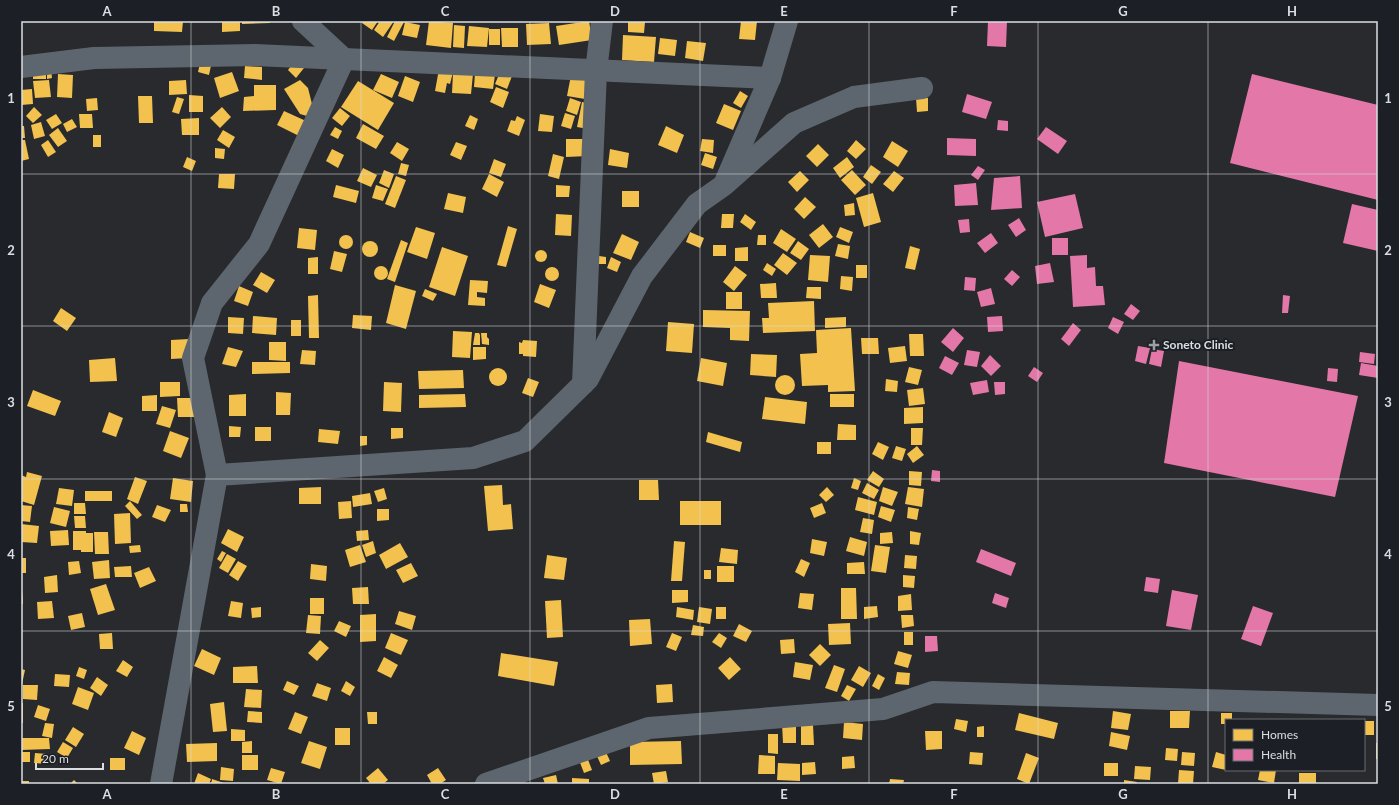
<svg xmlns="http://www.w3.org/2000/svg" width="1399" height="805" viewBox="0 0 1399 805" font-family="Lato,sans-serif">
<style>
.homes{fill:#f2c14e}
.health{fill:#e377a8}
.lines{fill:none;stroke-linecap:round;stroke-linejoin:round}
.minor{stroke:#5d666e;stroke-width:22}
.grid{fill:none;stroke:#dbdee1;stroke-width:1;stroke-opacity:0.55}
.poi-dot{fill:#9c9fa2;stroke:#1c2026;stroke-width:1.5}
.labels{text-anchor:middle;stroke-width:4;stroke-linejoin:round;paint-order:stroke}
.poi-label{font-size:12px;font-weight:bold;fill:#dbdee1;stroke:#1c2026;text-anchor:start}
.neatline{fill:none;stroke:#dbdee1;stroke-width:1.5}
.grid-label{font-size:13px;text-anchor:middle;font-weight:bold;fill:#dbdee1}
</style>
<rect width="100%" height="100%" fill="#282a2d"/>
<g class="homes">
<path d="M154,21H183L182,32L154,31Z"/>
<path d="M222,21H240V31L222,32Z"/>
<path d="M242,21H270V23L242,24Z"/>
<path d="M363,21H378L372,30L362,23Z"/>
<path d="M380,21H394L383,37L374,30Z"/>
<path d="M395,21L404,22L394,41L387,37Z"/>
<path d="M429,21L453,23L451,48L426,45Z"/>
<path d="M589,21L592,40L559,45L556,26Z"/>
<path d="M628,21L645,22L644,33L628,32Z"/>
<path d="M741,21H757L755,40L739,39Z"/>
<path d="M405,22L420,25L417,38L402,35Z"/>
<path d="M549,23L551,44L527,45L526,24Z"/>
<path d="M454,25L465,26L464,48L453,47Z"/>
<path d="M469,26L489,28L487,47L467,46Z"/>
<path d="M501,28H518V47H502Z"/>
<rect x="489" y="29" width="11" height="16"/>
<path d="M623,35L656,37L654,62L622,60Z"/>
<path d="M660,38L677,40L675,56L658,54Z"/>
<path d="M687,41L706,43L703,61L685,58Z"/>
<path d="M201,59L212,61L209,75L198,72Z"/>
<path d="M295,61L304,68L296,78L288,70Z"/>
<path d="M245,66L262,67V80L244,78Z"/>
<rect x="33" y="68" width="13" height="11"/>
<path d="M47,69H51L52,78L47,79Z"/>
<path d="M439,69L453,72L450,84L447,83L445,93L435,91Z"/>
<path d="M232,72L239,91L220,98L214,78Z"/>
<path d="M500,72L512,76L507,89L495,84Z"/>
<path d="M453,73L473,74L471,94L452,93Z"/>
<path d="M475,73L495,75L493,89L474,87Z"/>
<path d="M58,74L73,75L72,98L57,97Z"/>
<path d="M381,74L399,82L392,98L373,90Z"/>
<path d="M571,75L590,78L585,99L567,96Z"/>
<path d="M405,76L420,82L413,102L398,96Z"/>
<path d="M49,80L51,97L35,98L33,81Z"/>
<path d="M186,80L187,94L169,95V81Z"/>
<path d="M300,80L308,88L312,104L307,116L300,114L284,89Z"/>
<path d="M358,81L394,103L378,130L341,107Z"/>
<path d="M254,85H276V110L243,111L244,97L254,96Z"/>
<path d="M496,87L509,92L503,108L490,102Z"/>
<path d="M32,89L33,104L21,105V90Z"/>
<path d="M740,91L748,96L741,108L733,103Z"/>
<path d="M189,95L203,96V112H189Z"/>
<path d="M138,96H152L153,123H139Z"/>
<path d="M177,97L184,99L179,114L172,112Z"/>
<path d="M97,98L98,110L87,111L86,99Z"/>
<path d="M570,98L581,102L577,115L566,111Z"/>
<path d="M916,98H928V111L917,112Z"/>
<path d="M582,102L593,104L588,129L577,127Z"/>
<path d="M724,104L741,111L733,130L716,123Z"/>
<path d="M34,107L42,115L33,123L26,116Z"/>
<path d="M222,107L231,117L220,128L210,118Z"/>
<path d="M340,108L350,116L342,126L332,118Z"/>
<path d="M284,111L306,121L299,136L277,125Z"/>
<path d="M565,113L575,116L571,129L561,126Z"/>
<path d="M56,114L62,123L52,129L46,120Z"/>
<path d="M79,114H92L93,128H80Z"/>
<path d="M540,114L554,116L552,132L538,131Z"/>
<path d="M470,115L478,119L474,130L465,126Z"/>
<path d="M517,116L525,120L519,136L507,131L511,120L515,121Z"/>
<path d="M199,118V135H182L181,119Z"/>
<path d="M72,119L77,127L67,132L63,124Z"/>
<path d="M41,122L45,136L34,139L31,125Z"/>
<path d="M363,124L384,136L376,149L356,138Z"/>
<path d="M21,126H24L25,138H21Z"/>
<path d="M666,126L684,135L677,153L658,145Z"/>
<path d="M335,127L342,131L338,139L330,135Z"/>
<path d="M58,128L67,141L58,147L49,135Z"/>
<path d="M223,130L235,137L229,148L217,140Z"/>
<rect x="93" y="135" width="8" height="12"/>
<path d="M566,139H588V156L566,157Z"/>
<path d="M702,139L714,140L713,153L700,151Z"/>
<path d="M21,140H25L29,159L21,161Z"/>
<path d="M48,140L56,152L48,157L41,145Z"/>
<path d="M856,140L866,149L856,159L847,151Z"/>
<path d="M892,141L908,151L898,167L883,157Z"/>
<path d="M397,142L409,149L402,161L390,153Z"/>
<path d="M456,142L467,146L461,160L450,155Z"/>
<path d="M818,144L829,155L817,167L806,156Z"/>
<path d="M215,148L225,149L224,159L215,158Z"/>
<path d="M332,149L344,155L338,168L326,161Z"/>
<path d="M610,149L629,153L627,168L608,165Z"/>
<path d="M705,153L717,157L713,169L701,165Z"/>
<path d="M553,154L564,157L559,179L548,176Z"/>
<path d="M187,157L196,161L192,171L183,167Z"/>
<path d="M847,157L854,167L840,178L833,168Z"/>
<path d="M494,159L506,164L501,177L489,173Z"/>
<path d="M401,163L409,165L406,176L398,174Z"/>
<path d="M871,165L881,172L872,184L863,177Z"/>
<path d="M363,168L377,175L371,187L357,181Z"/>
<path d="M384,170L394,174L389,188L379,183Z"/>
<path d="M852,170L866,185L855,195L841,180Z"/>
<path d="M800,171L809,180L797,192L788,182Z"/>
<path d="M894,171L904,178L893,192L883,184Z"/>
<path d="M219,174H235L234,189L218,188Z"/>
<path d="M489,174L504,182L497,197L482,189Z"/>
<path d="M396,176L406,180L395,208L385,204Z"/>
<path d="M336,185L359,191L356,203L333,197Z"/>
<path d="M376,185L388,189L383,201L372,198Z"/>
<path d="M556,185L570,186L569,197H556Z"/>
<rect x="622" y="191" width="17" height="16"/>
<path d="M448,193L466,197L463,213L444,209Z"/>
<path d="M873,193L881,222L864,227L856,198Z"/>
<path d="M805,197L816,207L804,219L794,209Z"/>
<path d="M854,203L855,215L845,216L844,205Z"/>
<path d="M556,214L572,215L571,236L555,235Z"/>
<path d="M722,214H734L733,228H721Z"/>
<path d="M745,214L756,222L751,230L740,222Z"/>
<path d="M823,224L833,237L819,248L809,235Z"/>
<path d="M508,226L517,229L506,267L497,265Z"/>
<path d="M416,227L435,233L427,259L407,252Z"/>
<path d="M840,227L853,232L849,243L836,237Z"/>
<path d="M299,228L317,230L315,250L297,248Z"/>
<path d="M781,229L796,239L787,252L773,243Z"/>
<path d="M690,232L704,238L700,248L686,242Z"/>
<path d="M622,234L639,242L631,260L613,253Z"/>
<circle cx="346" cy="242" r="7"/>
<path d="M758,235H766V245H757Z"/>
<path d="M401,240L408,243L395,282L387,279Z"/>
<circle cx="370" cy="249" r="8"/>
<path d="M798,241L809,249L801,260L790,253Z"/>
<path d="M838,244L850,246L848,259L835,256Z"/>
<rect x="713" y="245" width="13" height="11"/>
<path d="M910,246L920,249L915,270L905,268Z"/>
<path d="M442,247L468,256L455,296L429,287Z"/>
<path d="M748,247V261H735V248Z"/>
<circle cx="541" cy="256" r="6"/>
<path d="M334,251L347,254L342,272L330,269Z"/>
<path d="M783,253L797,263L787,275L774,265Z"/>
<path d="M810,255L830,256L828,282L808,280Z"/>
<path d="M599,256L606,257V264H599Z"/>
<path d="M318,257V274H308V258Z"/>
<path d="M611,257L621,262L617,272L607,268Z"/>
<path d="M767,263L776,269L772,276L763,270Z"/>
<rect x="856" y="265" width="11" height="13"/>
<path d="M735,266L747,275L734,291L723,282Z"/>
<circle cx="381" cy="273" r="7"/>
<circle cx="552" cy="274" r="7"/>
<path d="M261,272L275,280L267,293L253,285Z"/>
<path d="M841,276L853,277L852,291L840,289Z"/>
<path d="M470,280L488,281L487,293L477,292V297L485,298V306L468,305Z"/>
<path d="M776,283L777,298H761L760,284Z"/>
<path d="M540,284L556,290L549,308L534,302Z"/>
<path d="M395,285L416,291L406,329L386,323Z"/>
<path d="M239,286L253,292L248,306L234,301Z"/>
<path d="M807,287H821V299L806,298Z"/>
<path d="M425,289L437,294L433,301L422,296Z"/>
<rect x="726" y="292" width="16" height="17"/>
<path d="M318,295L319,338H309L308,296Z"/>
<path d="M814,301L815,331L763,333L762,318H769L768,303Z"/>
<path d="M61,308L76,318L67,331L53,321Z"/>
<path d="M703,310L750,311L749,341L730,340V328L703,327Z"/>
<path d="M353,315L372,316L371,330L352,328Z"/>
<path d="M253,316L277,318L276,335L252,333Z"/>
<path d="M228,317L244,318L243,334L228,333Z"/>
<path d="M846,317V327L825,328V318Z"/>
<rect x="291" y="320" width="10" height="16"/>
<path d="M668,322L694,324L692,353L666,351Z"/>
<path d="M851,328L855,391L828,392V385L802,386L800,354L817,353L816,330Z"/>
<path d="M453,331L472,332L470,358L452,357Z"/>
<path d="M475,333H479L480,335V345H473Z"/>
<path d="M481,333H487V337L489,339V345L482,344Z"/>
<path d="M909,334H923L924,356H910Z"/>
<path d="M861,338H878L879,354H862Z"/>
<path d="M189,339V358L171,359V340Z"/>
<path d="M523,340L537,341L536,357L523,356V354H519V342L522,343Z"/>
<path d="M269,342H286V361L269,360Z"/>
<path d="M905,346L907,361L890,363L888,348Z"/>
<path d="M228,347L243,351L236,367L222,364Z"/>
<path d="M473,347H486V359L473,360Z"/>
<path d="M302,350L316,351L315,365L300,364Z"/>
<path d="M751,354L777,355L776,377L750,375Z"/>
<path d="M115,358L117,381L90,382L89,360Z"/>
<path d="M701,358L727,363L723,386L697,381Z"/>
<path d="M252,362H290V373L252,374Z"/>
<path d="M909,367L922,370L918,385L905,382Z"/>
<circle cx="498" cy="377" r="9"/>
<path d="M463,370L464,388L419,389L418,371Z"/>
<circle cx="785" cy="385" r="10"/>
<path d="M528,378L539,382L533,397L522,393Z"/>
<path d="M886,379L898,381L897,392L885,391Z"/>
<path d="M160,382H180V396L160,397Z"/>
<path d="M384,382L402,383L401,412L383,411Z"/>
<path d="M923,388L925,404L909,406L907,390Z"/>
<path d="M33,390L61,401L55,416L27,406Z"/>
<path d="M276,392L291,393L290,415H276Z"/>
<path d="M246,394V416H229V395Z"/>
<path d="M465,394L466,407L419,408V395Z"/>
<rect x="830" y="394" width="24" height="13"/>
<path d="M157,395V411H142V396Z"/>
<path d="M765,397L807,402L805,424L762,419Z"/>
<path d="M177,398H195L196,417H178Z"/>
<path d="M162,406L176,410L170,428L156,424Z"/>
<path d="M923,407V423L904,424V408Z"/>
<path d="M109,412L123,418L116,437L102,432Z"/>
<path d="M838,424L856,425V440H837Z"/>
<path d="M229,426L241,427L240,437H229Z"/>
<rect x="255" y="427" width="16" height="14"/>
<path d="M391,428H403V438L391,439Z"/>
<path d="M911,428H923L922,445H911Z"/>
<path d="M319,429L340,431L338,444L318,442Z"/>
<path d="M170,431L189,438L181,458L163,451Z"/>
<path d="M708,432L742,442L740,452L706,442Z"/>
<path d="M360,436H367V445L360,446Z"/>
<rect x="817" y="442" width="14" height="12"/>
<path d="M878,442L889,447L883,460L872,454Z"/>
<path d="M896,446L906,449L902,461L892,458Z"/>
<path d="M917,446L924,455L913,463L907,454Z"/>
<path d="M873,471L884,479L879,487L867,480Z"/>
<path d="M909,471L922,472L921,486L909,485Z"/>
<path d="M27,472L42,476L34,505L21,501V475L26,477Z"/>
<path d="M135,477L147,481L138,504L127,499Z"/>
<path d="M173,478L193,481L191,502L170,499Z"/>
<path d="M854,478L861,481L858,490L851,488Z"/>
<path d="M639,480H658L659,500H639Z"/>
<path d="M867,483L879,490L874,499L862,493Z"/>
<path d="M502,485L503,505L511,504L513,529L488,531L484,486Z"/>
<path d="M321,487V504H299V488Z"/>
<path d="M827,487L834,495L826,502L819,495Z"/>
<path d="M883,487L898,492L892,506L879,501Z"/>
<path d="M908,487L924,489L922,507L905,504Z"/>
<path d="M59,488L74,490L72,506L56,504Z"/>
<path d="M384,488L387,499L378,502L374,491Z"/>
<rect x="85" y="491" width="27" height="10"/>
<path d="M370,493L372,504L353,507L352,496Z"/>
<path d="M858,497L877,502L874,515L855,510Z"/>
<path d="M130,501L142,515L137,519L125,506Z"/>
<path d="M351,501L352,518L339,519L338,502Z"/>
<rect x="680" y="501" width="41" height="24"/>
<path d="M74,503H85L86,514H74Z"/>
<path d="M822,503L826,513L814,518L810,508Z"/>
<path d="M180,504H187L188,512H180Z"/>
<path d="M21,505L32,506L30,522L21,521Z"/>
<path d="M157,505L171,510L165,522L152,517Z"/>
<path d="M881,506L895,510L891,522L878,517Z"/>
<path d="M54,507L70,511L66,527L50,523Z"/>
<path d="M908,507L919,509L917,520L907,518Z"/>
<path d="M377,509H389V520L377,521Z"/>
<path d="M130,513L131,543L115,544L114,514Z"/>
<path d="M74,516H85L86,528H75Z"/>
<path d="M863,518L874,520L872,534L860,532Z"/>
<path d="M21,524L39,526L37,543L21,542Z"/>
<path d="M228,529L244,537L237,552L221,543Z"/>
<path d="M68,530L69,545L51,546L50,531Z"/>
<path d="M368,530L369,540L357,541L356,531Z"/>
<path d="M73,531H86V533H93V552H81V550H73Z"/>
<path d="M910,531L921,533L919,545L910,544Z"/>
<path d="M94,532H108L109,554H95Z"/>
<path d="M892,532L893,543L880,544V533Z"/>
<path d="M850,537L867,542L864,556L846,551Z"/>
<path d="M812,539L827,542L824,556L810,553Z"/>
<path d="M373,541L376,553L366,557L362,545Z"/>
<path d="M674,541L685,542L682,581H671Z"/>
<path d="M400,543L408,557L386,569L379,555Z"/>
<path d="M140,545L141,552L130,553L129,546Z"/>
<path d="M360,545L366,562L350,567L345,550Z"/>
<path d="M875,545L890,547L886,573L871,571Z"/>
<path d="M721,548L738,550L737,564L719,562Z"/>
<path d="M222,551L226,553L221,562L217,559Z"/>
<path d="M227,554L236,559L228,573L219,568Z"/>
<path d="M547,555L567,558L564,580L544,578Z"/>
<path d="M905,555L917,556L916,569L904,568Z"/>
<rect x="21" y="558" width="5" height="15"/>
<path d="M801,559L810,563L804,577L795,572Z"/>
<path d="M109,560L110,578L94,579L92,562Z"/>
<path d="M79,561L81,573L69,575L68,562Z"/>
<path d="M238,561L247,566L238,581L229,575Z"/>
<path d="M864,562L865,574H847V563Z"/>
<path d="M411,563L418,576L403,583L396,570Z"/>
<path d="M311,564L327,566L326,581L310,579Z"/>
<path d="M131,566L132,577H115L114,567Z"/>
<rect x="717" y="566" width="17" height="16"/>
<path d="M149,567L156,581L140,588L134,573Z"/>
<rect x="704" y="570" width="7" height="9"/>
<path d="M57,575L58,592L45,593L44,577Z"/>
<path d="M903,575L915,576L914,588L903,587Z"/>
<path d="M106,584L115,610L98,615L90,589Z"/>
<path d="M368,587L369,604H353L352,588Z"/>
<path d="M841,588H856L857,619H841Z"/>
<path d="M22,589L23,604H21V590Z"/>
<path d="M672,590H688V602L672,603Z"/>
<path d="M800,593L814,594L812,610L798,608Z"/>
<path d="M911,594L912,610L898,611V596Z"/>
<rect x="310" y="598" width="14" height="16"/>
<path d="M561,600L563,637L547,638L545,601Z"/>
<path d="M52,601L54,618L38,619L37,602Z"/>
<path d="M231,601L243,603L241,618L228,616Z"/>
<path d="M877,606L878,617L864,619V607Z"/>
<path d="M261,607V617L252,618L251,608Z"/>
<path d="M677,607L694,610L693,620L676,617Z"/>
<path d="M699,607L712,609L710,624L697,622Z"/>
<rect x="716" y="607" width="10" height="12"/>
<path d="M399,611L416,616L412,630L395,624Z"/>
<path d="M82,613L85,627L71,630L68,616Z"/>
<path d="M376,614V641L360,642V615Z"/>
<path d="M308,615L321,616L320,634L306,633Z"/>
<path d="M901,615H913L914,626L902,628Z"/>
<path d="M650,619L652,644L630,646L629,620Z"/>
<path d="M339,621L351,626L346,637L334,631Z"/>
<path d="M850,623L851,644L829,645L828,624Z"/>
<path d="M739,624L752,631L746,642L733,636Z"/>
<path d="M693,625L704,627L703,636L691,635Z"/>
<rect x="904" y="632" width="9" height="13"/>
<path d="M112,633L113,649H100L99,634Z"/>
<path d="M391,633L408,640L401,655L385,648Z"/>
<path d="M672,633L682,637L676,651L666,647Z"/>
<path d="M719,633L727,638L721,648L712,642Z"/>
<path d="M794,639L795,653L781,654L780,640Z"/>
<path d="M320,640L329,648L317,661L308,653Z"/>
<path d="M820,644L831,655L820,666L809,655Z"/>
<path d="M202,649L221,658L214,675L194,666Z"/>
<path d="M898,651L912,655L908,668L894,664Z"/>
<path d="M501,653L558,662L554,686L498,676Z"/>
<path d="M384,657L398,665L391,678L377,671Z"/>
<path d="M730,657L741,669L729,680L718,668Z"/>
<path d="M123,660L133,667L127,677L116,671Z"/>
<path d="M795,662L813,665L810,680L793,677Z"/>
<path d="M834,665L845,669L837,692L825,688Z"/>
<path d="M257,666L258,683H233V667Z"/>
<path d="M859,666L871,673L863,687L851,680Z"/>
<path d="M79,667L87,670L84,679L76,676Z"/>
<path d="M21,669L25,670L22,684H21Z"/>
<path d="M897,672L910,673L909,685L895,684Z"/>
<path d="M55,674L70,675L69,687L54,686Z"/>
<path d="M878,674L885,678L879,690L872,686Z"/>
<path d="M97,677L108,685L101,696L90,688Z"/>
<path d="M287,681L299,686L294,695L283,690Z"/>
<path d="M346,681L355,687L350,696L341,691Z"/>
<path d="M317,683L331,688L327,701L312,696Z"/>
<path d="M672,684L673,702L657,703L656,685Z"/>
<path d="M23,685H38L37,700L23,699Z"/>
<path d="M847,685L856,689L849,701L841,696Z"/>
<path d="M78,687L94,693L88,710L72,704Z"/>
<path d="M246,689L262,690L261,708L244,707Z"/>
<path d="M224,702L227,731L213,732L210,704Z"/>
<rect x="21" y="703" width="2" height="20"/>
<path d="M38,705L50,709L46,721L34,717Z"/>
<path d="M248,711L262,712V723L247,722Z"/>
<path d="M1113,711L1131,714L1128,730L1111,728Z"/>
<path d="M1170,711H1190L1189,728H1170Z"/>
<path d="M295,712L308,717L301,734L288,729Z"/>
<path d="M367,712H377V724H368Z"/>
<path d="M1019,713L1058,723L1054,739L1015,730Z"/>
<path d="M1221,713H1232V720H1226V724H1221Z"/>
<path d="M956,719L968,721L966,732L954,729Z"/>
<rect x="1364" y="721" width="10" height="14"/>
<path d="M844,722L863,724L862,740L843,738Z"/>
<path d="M45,723L54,724L52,738L42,736Z"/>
<path d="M782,723H796V743H783Z"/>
<path d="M801,725H813L814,745H801Z"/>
<path d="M984,726V737H977V727Z"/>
<path d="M73,727L84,734L76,747L65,740Z"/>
<rect x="335" y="728" width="15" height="17"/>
<path d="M231,729L245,730V741H231Z"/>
<path d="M132,731L146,738L139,755L124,748Z"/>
<path d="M925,731H942V749L926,750Z"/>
<path d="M1111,732L1130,736L1127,750L1109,746Z"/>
<path d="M768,734H778V754L768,753Z"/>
<path d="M21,738H49L50,749L21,750Z"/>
<path d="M252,741V753H242V742Z"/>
<path d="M309,741L327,747L320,769L301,763Z"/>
<path d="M681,741L682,764L630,765V742Z"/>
<path d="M63,742L73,748L67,758L57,752Z"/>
<path d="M217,743V761L187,762L186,744Z"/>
<rect x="1376" y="743" width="2" height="16"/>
<path d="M1166,748L1178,749L1177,761L1165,760Z"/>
<rect x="21" y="752" width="9" height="10"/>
<path d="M606,752L610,761L601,765L597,756Z"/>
<path d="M970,752L983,753L982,765L969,764Z"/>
<path d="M1182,752L1195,753L1194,766L1181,765Z"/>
<path d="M1216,752L1226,755V770L1212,767Z"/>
<path d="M35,753L47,754V764L34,763Z"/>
<path d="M1026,753L1039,758L1029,784L1017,779Z"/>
<rect x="242" y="755" width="16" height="15"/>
<path d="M759,755L775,756V774H758Z"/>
<path d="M854,756L855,768L842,769V757Z"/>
<path d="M587,757L592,770L584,773L579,760Z"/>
<rect x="110" y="758" width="15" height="12"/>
<path d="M815,762L816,774L802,775V763Z"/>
<path d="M778,763L800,764V781L777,780Z"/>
<rect x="1104" y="763" width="14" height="13"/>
<path d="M1135,766L1151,767L1150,780L1134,779Z"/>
<path d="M221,767L234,769L233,781L220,780Z"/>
<path d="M271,768L285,772L281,784L267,780Z"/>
<path d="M378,768L388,780L383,784H371L366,778Z"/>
<path d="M438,768L446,780L440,784H432L427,775Z"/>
<path d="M1179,770L1194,771L1193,784H1178Z"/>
<path d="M1260,770H1276L1274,783L1258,780Z"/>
<path d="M666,771L668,782L654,784L652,773Z"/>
<path d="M198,773L211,779L209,784H194Z"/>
<rect x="1299" y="773" width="17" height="11"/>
<path d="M556,775L558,784H545L543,778Z"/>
<path d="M572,778L589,779V784H572Z"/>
<path d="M212,779L224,783V784H211Z"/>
<path d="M890,779L904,780L903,784H889Z"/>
<path d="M74,780L78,784H70Z"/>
<path d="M1124,780L1137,782L1136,784H1124Z"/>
<rect x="21" y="781" width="8" height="3"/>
</g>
<g class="health">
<path d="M988,21H1007L1006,47L987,46Z"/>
<path d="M1252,74L1378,105V200L1230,163Z"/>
<path d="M967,94L992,102L986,119L962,112Z"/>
<path d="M998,120L1008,121V131L997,130Z"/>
<path d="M1046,127L1067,141L1058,154L1037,139Z"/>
<path d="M947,138L976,139V156L947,155Z"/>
<path d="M978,166L985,170L978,180L971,175Z"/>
<path d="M1020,176L1022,208L991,210L994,178Z"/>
<path d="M976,183L978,205L955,206L954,185Z"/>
<path d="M1075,194L1083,228L1045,237L1037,202Z"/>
<path d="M1352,204L1378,210V251L1343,243Z"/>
<path d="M1019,218L1026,230L1016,237L1008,225Z"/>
<path d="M969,219L970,232L960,233L958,220Z"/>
<path d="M991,233L998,243L985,253L977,243Z"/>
<rect x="1052" y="238" width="16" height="17"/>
<path d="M1087,255V268L1095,267L1096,286H1103L1105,305L1073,307L1070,256Z"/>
<path d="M1050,263L1054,282L1037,284L1035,266Z"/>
<path d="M1012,270L1020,277L1012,286L1004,279Z"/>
<path d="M965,277L976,278L975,291L964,290Z"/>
<path d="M991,288L995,304L981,307L977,292Z"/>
<path d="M1283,295L1290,296L1288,313H1282Z"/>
<path d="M1131,304L1140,311L1133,320L1124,314Z"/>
<path d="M1002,316L1003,331L988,332L987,317Z"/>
<path d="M1113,317L1124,322L1118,334L1108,328Z"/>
<path d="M1073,323L1081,330L1069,346L1061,339Z"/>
<path d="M953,328L964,338L953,352L941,342Z"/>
<path d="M1138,346L1150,348L1146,364L1135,361Z"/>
<path d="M1152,349L1164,351L1161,367L1149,364Z"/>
<path d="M967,350L980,352L977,367L964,365Z"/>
<path d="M1360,352L1375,354L1374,364L1359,362Z"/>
<path d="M990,355L1001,366L991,376L981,366Z"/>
<path d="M945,356L959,363L952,375L939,368Z"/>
<path d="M1179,361L1358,396L1335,497L1164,463Z"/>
<path d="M1361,363L1378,366V378L1359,375Z"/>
<path d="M1034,367L1043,373L1037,382L1028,376Z"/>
<path d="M1328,368L1338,369L1337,382L1327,381Z"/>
<path d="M987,380L989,392L973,395L970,383Z"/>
<path d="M994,382H1005V394L995,395Z"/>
<path d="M932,470L940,471V482L931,481Z"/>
<path d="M981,549L1016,563L1011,576L976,562Z"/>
<path d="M1146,577L1160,579L1158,593L1144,591Z"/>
<path d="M1172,590L1198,595L1191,630L1166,626Z"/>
<path d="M995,593L1009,598L1006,608L992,603Z"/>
<path d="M1253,606L1273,613L1261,646L1241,639Z"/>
<path d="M925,636H937L938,651L925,652Z"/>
</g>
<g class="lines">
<g class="minor">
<path d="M21,67L94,58L255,55L770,78"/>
<path d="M726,180L770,78L787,21"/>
<path d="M583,384L596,71L602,21"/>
<path d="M217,475L193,358L212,303L259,244L344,59L303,21"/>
<path d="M161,784L217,475L473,458L525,441L588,379L642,276L697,204L724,185L794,123L854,97L922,88"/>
<path d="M486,784L649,728L883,709L933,692L1378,705"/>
</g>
</g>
<path class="grid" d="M191,21V784M361,21V784M530,21V784M700,21V784M869,21V784M1038,21V784M1208,21V784M21,174H1378M21,326H1378M21,479H1378M21,631H1378"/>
<path class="poi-dot" d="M1152 339h4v4h4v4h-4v4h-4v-4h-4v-4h4z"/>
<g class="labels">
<g class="poi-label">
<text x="1163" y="349">Soneto Clinic</text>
</g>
</g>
<rect width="1399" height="805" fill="none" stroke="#1c2026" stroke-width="44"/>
<rect x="1225" y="719" width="140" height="52" fill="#1c2026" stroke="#686c71"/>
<rect x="1233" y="729" width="20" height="12" fill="#f2c14e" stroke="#686c71"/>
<text x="1261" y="739" font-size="12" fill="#dbdee1">Homes</text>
<rect x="1233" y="749" width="20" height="12" fill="#e377a8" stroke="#686c71"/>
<text x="1261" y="759" font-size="12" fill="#dbdee1">Health</text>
<path d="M36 763v6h67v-6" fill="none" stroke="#dbdee1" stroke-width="2"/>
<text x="42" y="763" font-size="12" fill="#dbdee1" stroke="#1c2026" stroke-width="3" paint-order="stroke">20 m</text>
<rect x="22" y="22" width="1355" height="761" class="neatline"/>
<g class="grid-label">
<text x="107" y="16">A</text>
<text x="276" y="16">B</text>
<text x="445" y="16">C</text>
<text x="615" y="16">D</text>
<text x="784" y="16">E</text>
<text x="954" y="16">F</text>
<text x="1123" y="16">G</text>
<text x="1292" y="16">H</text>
<text x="11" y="103">1</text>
<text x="1388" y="103">1</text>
<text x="11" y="255">2</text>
<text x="1388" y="255">2</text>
<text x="11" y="407">3</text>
<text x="1388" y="407">3</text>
<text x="11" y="559">4</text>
<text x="1388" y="559">4</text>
<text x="11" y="711">5</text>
<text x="1388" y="711">5</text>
<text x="107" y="799">A</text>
<text x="276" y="799">B</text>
<text x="445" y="799">C</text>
<text x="615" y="799">D</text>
<text x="784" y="799">E</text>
<text x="954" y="799">F</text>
<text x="1123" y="799">G</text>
<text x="1292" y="799">H</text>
</g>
</svg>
